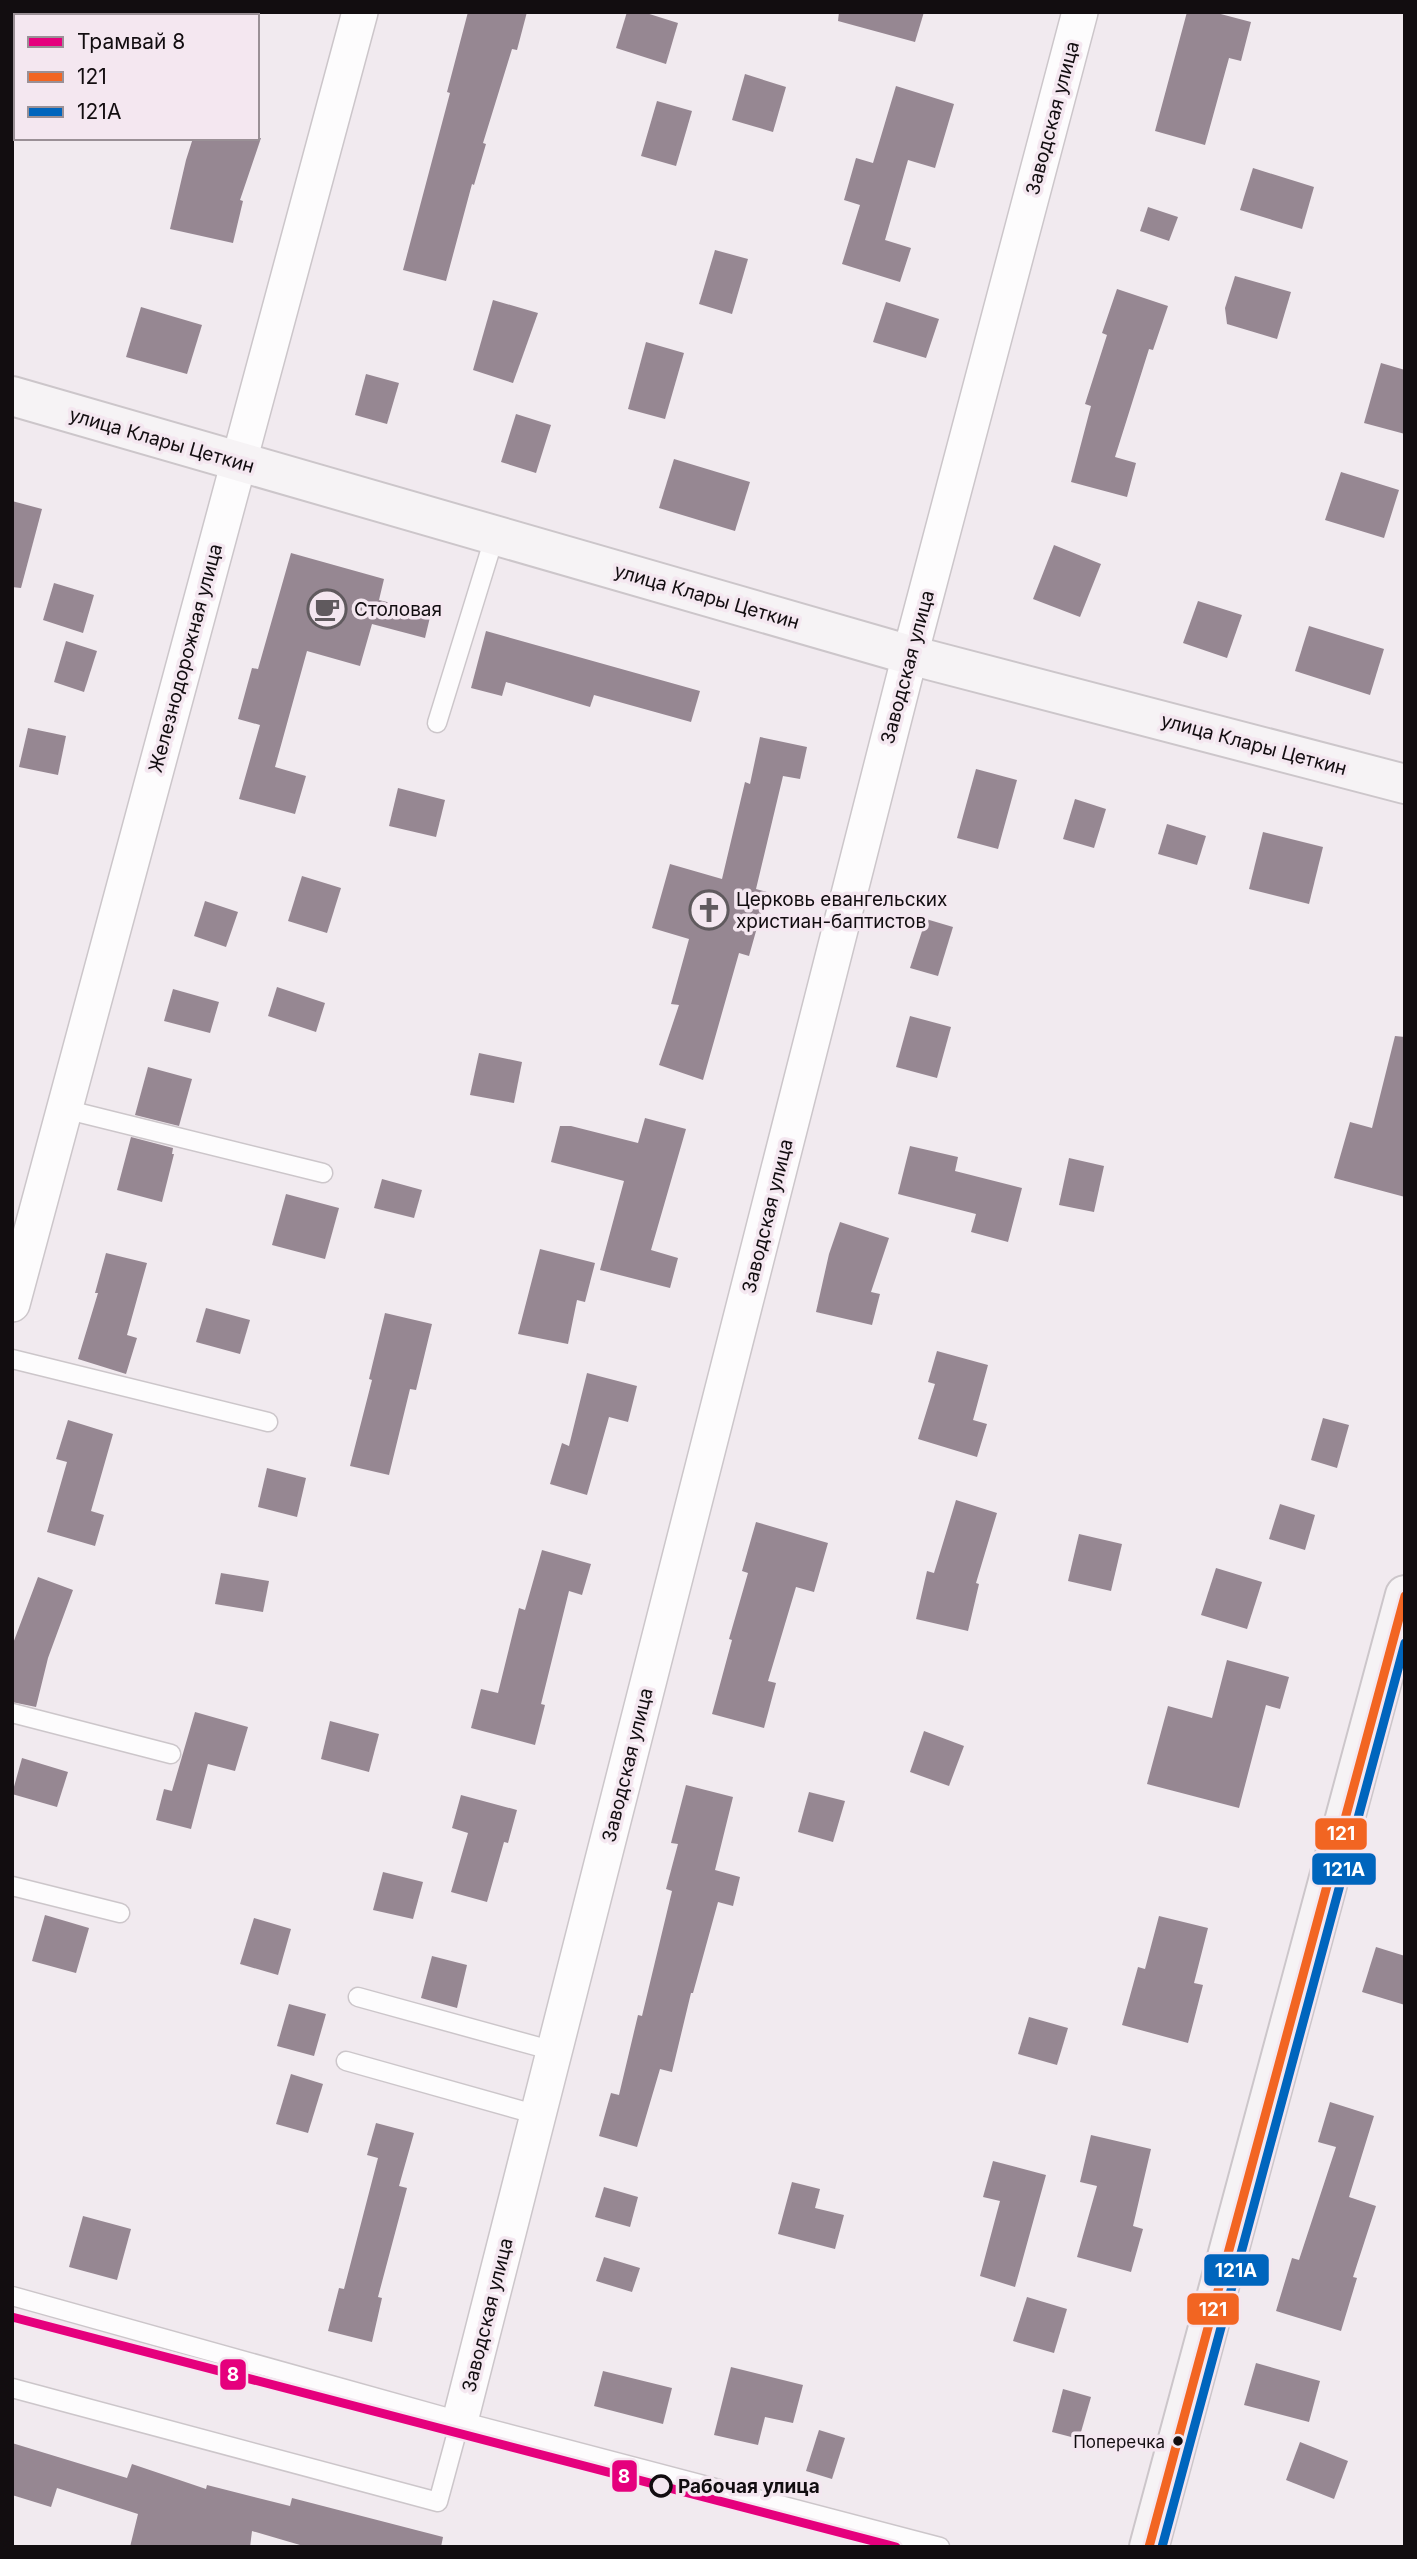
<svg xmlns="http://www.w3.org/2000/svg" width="1417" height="2559" viewBox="0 0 1417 2559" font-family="Inter,sans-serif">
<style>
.building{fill:#968792}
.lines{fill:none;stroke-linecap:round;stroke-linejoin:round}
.lane-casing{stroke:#ccc6ca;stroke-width:21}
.street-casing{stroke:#ccc6ca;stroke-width:38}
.secondary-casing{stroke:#ccc6ca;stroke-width:42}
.lane{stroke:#fdfcfd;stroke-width:18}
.street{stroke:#fdfcfd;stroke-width:35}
.secondary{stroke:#f6f3f5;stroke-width:38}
.bus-1-casing{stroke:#f4e7f0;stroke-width:14}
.bus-2-casing{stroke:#f4e7f0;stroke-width:14}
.bus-1{stroke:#f26522;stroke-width:9}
.bus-2{stroke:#0065bd;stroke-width:9}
.tram-1-casing{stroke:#f4e7f0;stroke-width:14}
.tram-1{stroke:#e5007d;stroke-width:9}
.bus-dot{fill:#120d10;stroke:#f4e7f0;stroke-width:2.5}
.stop-dot{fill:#f4e7f0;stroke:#120d10;stroke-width:3.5}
.labels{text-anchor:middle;stroke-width:7;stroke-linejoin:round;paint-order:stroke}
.bus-label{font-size:17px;fill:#120d10;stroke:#f4e7f0;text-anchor:end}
.street-label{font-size:19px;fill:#120d10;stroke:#f4e7f0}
.poi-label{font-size:19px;fill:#120d10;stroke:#f4e7f0;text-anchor:start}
.stop-label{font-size:19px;font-weight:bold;fill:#120d10;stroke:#f4e7f0;text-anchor:start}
.line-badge{stroke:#f4e7f0;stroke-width:2.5}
.badge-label{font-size:19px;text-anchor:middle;font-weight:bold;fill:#fff}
</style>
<rect width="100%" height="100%" fill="#f1eaef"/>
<g class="building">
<path d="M468,12H527L517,50L512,49L483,143L486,144L474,185L472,184L446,281L403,270L450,93L447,92Z"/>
<path d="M627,12H643L678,23L666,64L616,48Z"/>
<path d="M839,12H924L915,42L838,21Z"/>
<path d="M1187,12H1213L1251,22L1241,61L1229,58L1205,145L1155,131Z"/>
<path d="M745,74L786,87L773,132L732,120Z"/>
<path d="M896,86L954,104L935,168L908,160L885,240L911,248L900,282L842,264L860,205L844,200L856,158L873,163Z"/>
<path d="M657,101L692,111L676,166L641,156Z"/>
<path d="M193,138H261L240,200L243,201L233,243L170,229L186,160Z"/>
<path d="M1253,168L1314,187L1302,229L1240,210Z"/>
<path d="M1148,207L1178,217L1169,241L1140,231Z"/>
<path d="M715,250L748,259L732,314L699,304Z"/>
<path d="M1235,276L1291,292L1277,339L1227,324L1225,308Z"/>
<path d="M1117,289L1168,306L1153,350L1149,349L1115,457L1136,463L1127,497L1071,482L1091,406L1085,404L1107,335L1102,333Z"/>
<path d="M493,300L538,313L513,383L473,370Z"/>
<path d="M886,302L939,319L926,358L873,342Z"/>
<path d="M141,307L202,325L187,374L126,357Z"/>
<path d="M646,342L684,353L665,419L628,409Z"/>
<path d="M1381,363L1405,370V434L1364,423Z"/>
<path d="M366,374L399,383L387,424L355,415Z"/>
<path d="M516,414L551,425L536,473L501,462Z"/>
<path d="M674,459L750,482L735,531L659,508Z"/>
<path d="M1341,472L1399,490L1384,538L1325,520Z"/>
<path d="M12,501L42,509L21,588L12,587Z"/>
<path d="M1054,545L1101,564L1080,617L1033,599Z"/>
<path d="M291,553L384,579L379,600L431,613L425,638L372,624L360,666L307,651L275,767L306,776L295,814L239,799L260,725L238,719L252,668L258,669Z"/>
<path d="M54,583L94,595L83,633L43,620Z"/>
<path d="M1198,601L1242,615L1227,658L1183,643Z"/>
<path d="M1309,626L1384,649L1370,695L1295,671Z"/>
<path d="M486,631L700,691L691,722L594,695L590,707L506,682L502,696L471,688Z"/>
<path d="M66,641L97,651L84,692L54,682Z"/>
<path d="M28,728L66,736L58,775L19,767Z"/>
<path d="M760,737L807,747L800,779L783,776L756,889L767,892L749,956L739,953L703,1080L659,1065L679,1005L671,1004L689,939L652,928L670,864L722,879L745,782L750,784Z"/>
<path d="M976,769L1017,780L998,849L957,838Z"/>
<path d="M398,788L445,800L436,837L389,826Z"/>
<path d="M1075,799L1106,809L1094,848L1063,839Z"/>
<path d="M1167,824L1206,836L1197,865L1158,854Z"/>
<path d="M1263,832L1323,847L1309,904L1249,889Z"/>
<path d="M302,876L341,888L327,933L288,921Z"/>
<path d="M205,901L238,912L226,947L194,936Z"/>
<path d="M926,919L953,927L938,976L910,968Z"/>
<path d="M277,987L325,1003L316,1032L268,1016Z"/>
<path d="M173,989L219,1002L210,1033L164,1021Z"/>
<path d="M910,1016L951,1027L937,1078L896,1067Z"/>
<path d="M1395,1036L1405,1037V1197L1334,1178L1350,1122L1372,1128Z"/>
<path d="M479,1053L522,1062L514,1103L470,1095Z"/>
<path d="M148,1067L192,1079L179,1126L135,1115Z"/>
<path d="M645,1118L686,1129L651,1250L678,1258L670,1288L600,1270L624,1181L551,1162L560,1126H571L638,1143Z"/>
<path d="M131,1137L173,1148L172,1154H174L162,1202L117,1190Z"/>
<path d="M910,1146L958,1157L955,1171L1022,1188L1008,1242L971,1232L976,1214L898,1194Z"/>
<path d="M1069,1158L1104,1166L1094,1212L1059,1205Z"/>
<path d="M382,1179L422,1190L414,1218L374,1208Z"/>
<path d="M286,1194L339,1208L325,1259L272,1245Z"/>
<path d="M840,1222L889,1238L871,1292L880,1294L872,1325L816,1312L829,1254Z"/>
<path d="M540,1249L595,1263L585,1302L577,1300L568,1344L518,1334Z"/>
<path d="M106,1253L147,1263L127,1335L137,1338L126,1374L78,1359L98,1293H95Z"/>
<path d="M206,1308L250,1320L240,1354L196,1342Z"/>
<path d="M385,1313L432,1324L416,1390L410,1389L389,1475L350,1466L372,1380L369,1379Z"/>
<path d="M937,1351L988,1365L973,1420L987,1424L977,1457L918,1439L935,1384L928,1382Z"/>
<path d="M587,1373L637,1386L628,1422L609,1417L587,1495L550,1484L562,1443L569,1446Z"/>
<path d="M1323,1418L1349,1425L1337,1468L1311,1460Z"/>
<path d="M68,1420L113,1434L91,1511L104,1515L95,1546L47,1532L67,1462L56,1459Z"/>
<path d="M267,1468L306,1478L297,1517L258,1507Z"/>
<path d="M956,1500L997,1513L976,1583L979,1584L968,1631L916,1619L927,1571L934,1573Z"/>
<path d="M1280,1504L1315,1515L1305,1550L1269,1539Z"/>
<path d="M756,1522L828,1543L814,1592L796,1587L768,1681L776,1683L764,1728L712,1714L732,1640L729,1639L748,1573L742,1571Z"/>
<path d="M1079,1534L1122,1544L1111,1591L1068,1581Z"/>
<path d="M542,1550L591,1564L582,1595L569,1591L541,1704L545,1705L535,1745L471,1728L481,1689L498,1693L519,1608L525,1610Z"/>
<path d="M1216,1568L1262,1582L1247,1629L1201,1615Z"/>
<path d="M221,1573L269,1581L263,1612L215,1604Z"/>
<path d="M38,1577L73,1590L48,1658L36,1707L12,1702V1646Z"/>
<path d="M1227,1660L1289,1677L1280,1709L1266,1705L1239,1808L1147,1784L1168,1706L1212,1718Z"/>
<path d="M195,1712L248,1727L235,1771L208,1764L191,1829L156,1820L164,1789L172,1791Z"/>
<path d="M330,1721L379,1734L369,1772L321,1759Z"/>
<path d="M924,1731L964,1746L949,1786L910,1772Z"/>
<path d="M22,1758L68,1772L57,1807L12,1794Z"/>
<path d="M686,1785L733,1797L715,1870L740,1877L733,1906L718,1902L693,1993H691L672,2072L660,2069L637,2147L599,2136L611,2093L619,2095L638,2015L642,2016L672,1891L666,1889L678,1844L671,1843Z"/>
<path d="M809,1792L845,1801L833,1842L798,1832Z"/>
<path d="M461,1795L517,1810L508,1843L504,1842L487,1902L451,1892L468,1833L452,1828Z"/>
<path d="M383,1872L423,1882L413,1919L373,1910Z"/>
<path d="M45,1915L89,1928L76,1973L32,1961Z"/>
<path d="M1159,1916L1208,1928L1194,1983L1203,1985L1188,2043L1122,2025L1138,1967L1145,1969Z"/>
<path d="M254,1918L291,1929L278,1975L240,1964Z"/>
<path d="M1376,1947L1405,1956V2005L1362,1992Z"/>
<path d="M432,1956L467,1965L457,2008L421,1998Z"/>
<path d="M289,2004L326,2014L314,2056L277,2046Z"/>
<path d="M1029,2017L1068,2028L1057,2065L1018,2054Z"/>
<path d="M291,2074L323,2084L308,2133L276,2124Z"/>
<path d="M1330,2102L1374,2116L1349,2197L1376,2206L1353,2277L1357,2278L1341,2331L1276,2311L1292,2258L1299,2260L1336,2147L1318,2142Z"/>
<path d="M376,2123L414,2133L399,2186L407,2188L378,2297L382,2298L372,2342L328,2331L339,2288L344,2289L378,2158L367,2155Z"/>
<path d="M1091,2135L1151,2149L1133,2226L1143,2229L1131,2272L1077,2257L1097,2186L1080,2182Z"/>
<path d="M993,2161L1046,2175L1015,2287L980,2276L1000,2201L983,2197Z"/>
<path d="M792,2182L820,2189L815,2208L844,2215L835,2249L778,2234Z"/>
<path d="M604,2187L638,2197L630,2227L595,2217Z"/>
<path d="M83,2216L131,2229L117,2280L69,2267Z"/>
<path d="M604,2257L640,2268L632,2292L596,2281Z"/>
<path d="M1027,2297L1067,2309L1054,2353L1013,2341Z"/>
<path d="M1256,2363L1320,2381L1309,2422L1244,2405Z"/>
<path d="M731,2367L803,2385L793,2423L765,2417L758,2445L714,2435Z"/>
<path d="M603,2371L672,2388L663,2424L594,2406Z"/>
<path d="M1063,2389L1091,2397L1079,2439L1052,2432Z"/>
<path d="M819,2430L845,2438L832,2479L806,2471Z"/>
<path d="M1300,2442L1348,2461L1334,2499L1286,2480Z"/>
<path d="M12,2443L127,2478L132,2464L206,2489L207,2485L290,2506L292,2498L443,2537L441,2547H307L252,2531L250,2547H130L138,2514L57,2488L51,2507L12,2495Z"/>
</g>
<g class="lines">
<g class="lane-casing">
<g id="lane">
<path d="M437,723L495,535"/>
<path d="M64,1109L323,1173"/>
<path d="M12,1359L268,1422"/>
<path d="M12,1713L171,1754"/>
<path d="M12,1886L120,1913"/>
<path d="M358,1997L554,2051"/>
<path d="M346,2061L538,2115"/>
<path d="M12,2296L460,2421L940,2547"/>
<path d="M12,2388L438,2502L460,2421"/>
</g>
</g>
<g class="street-casing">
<g id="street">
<path d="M12,1304L360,12"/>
<path d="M460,2421L910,655L1080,12"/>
</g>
</g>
<g class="secondary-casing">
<g id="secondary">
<path d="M12,396L910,655L1405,784"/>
<path d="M1149,2547L1405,1595"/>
</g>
</g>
<use href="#lane" class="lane"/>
<use href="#street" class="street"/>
<use href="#secondary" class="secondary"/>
<g class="bus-1-casing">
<path id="bus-1" d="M1149,2547L1405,1596"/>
</g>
<g class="bus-2-casing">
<path id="bus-2" d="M1162,2547L1405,1643"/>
</g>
<use href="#bus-1" class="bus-1"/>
<use href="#bus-2" class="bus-2"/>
<g class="tram-1-casing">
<path id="tram-1" d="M12,2317L896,2547"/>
</g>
<use href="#tram-1" class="tram-1"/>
</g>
<defs>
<g id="cafe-ring" transform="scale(2.0125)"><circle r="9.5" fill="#f4e7f0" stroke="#605a5e" stroke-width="1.5"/><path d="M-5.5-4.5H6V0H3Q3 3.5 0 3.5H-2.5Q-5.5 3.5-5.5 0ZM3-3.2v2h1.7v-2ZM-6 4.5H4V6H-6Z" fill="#605a5e"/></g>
<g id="church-ring" transform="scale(2.0125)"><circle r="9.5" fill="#f4e7f0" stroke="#605a5e" stroke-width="1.5"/><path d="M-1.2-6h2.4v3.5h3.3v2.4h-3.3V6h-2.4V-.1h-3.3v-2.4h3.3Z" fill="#605a5e"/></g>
</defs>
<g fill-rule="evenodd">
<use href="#cafe-ring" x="327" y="609"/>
<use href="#church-ring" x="709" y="910"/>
</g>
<circle class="bus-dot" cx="1178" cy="2441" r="6"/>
<circle class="stop-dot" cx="661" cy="2486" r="10"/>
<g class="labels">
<g class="bus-label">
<text x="1165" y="2448">Поперечка</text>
</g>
<g class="street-label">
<text transform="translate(1052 118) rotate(-75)" y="7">Заводская улица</text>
<text transform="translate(162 440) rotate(16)" y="7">улица Клары Цеткин</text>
<text transform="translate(707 596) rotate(16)" y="7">улица Клары Цеткин</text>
<text transform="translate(185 658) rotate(-75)" y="7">Железнодорожная улица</text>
<text transform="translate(907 667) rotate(-75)" y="7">Заводская улица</text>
<text transform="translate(1254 744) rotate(15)" y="7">улица Клары Цеткин</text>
<text transform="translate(767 1216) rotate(-76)" y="7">Заводская улица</text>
<text transform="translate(627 1765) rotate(-76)" y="7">Заводская улица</text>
<text transform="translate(487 2315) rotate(-76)" y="7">Заводская улица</text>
</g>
<g class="poi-label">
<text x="354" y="616">Столовая</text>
<text x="736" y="906">Церковь евангельских<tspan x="736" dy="22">христиан-баптистов</tspan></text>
</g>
<g class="stop-label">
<text x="678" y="2493">Рабочая улица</text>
</g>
</g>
<g class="line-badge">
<rect x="1314" y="1817" width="54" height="34" rx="7" fill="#f26522"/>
<rect x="1311" y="1852" width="66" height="34" rx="7" fill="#0065bd"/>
<rect x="1203" y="2253" width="67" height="34" rx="7" fill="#0065bd"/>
<rect x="1186" y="2292" width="54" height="34" rx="7" fill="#f26522"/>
<rect x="219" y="2358" width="28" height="33" rx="7" fill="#e5007d"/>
<rect x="611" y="2459" width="27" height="34" rx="7" fill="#e5007d"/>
</g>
<g class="badge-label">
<text x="1341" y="1840">121</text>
<text x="1344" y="1876">121А</text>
<text x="1236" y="2277">121А</text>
<text x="1213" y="2316">121</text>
<text x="233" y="2381">8</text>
<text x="624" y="2483">8</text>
</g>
<rect width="1417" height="2559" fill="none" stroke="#120d10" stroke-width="28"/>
<rect x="14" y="14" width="245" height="126" fill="#f4e7f0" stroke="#9a9096" stroke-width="2"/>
<rect x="28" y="37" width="35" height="10" fill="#e5007d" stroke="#9a9096" stroke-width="2"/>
<text x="77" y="49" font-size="21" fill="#120d10">Трамвай 8</text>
<rect x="28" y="72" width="35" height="10" fill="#f26522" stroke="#9a9096" stroke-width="2"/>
<text x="77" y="84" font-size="21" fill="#120d10">121</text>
<rect x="28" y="107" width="35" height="10" fill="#0065bd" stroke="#9a9096" stroke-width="2"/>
<text x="77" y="119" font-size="21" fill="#120d10">121А</text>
</svg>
